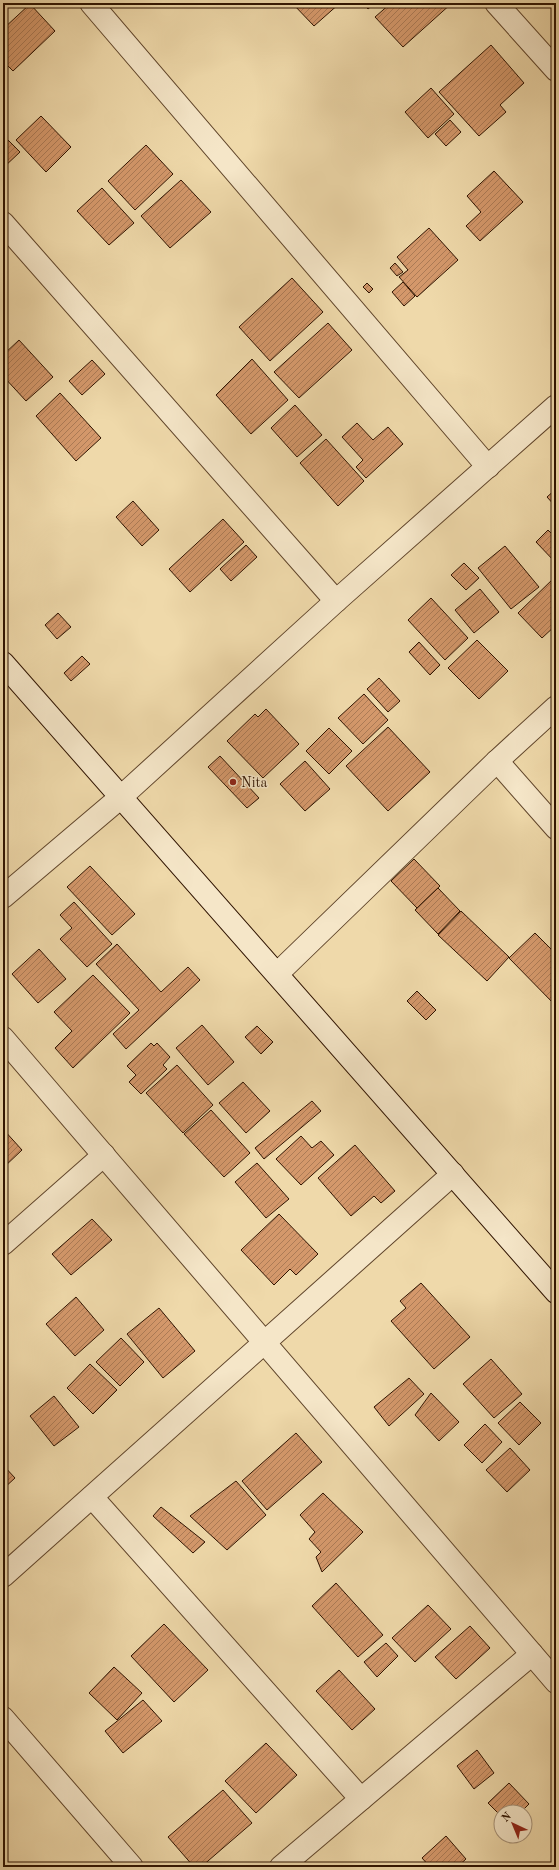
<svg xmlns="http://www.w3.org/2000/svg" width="559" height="1870" viewBox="0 0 559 1870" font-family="'Old Standard TT',serif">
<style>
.building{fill:url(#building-hatch);stroke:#2f1300}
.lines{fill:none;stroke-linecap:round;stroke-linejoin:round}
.street-casing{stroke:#5f442a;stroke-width:24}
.secondary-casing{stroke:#2f1300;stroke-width:24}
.street{stroke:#f5e6c8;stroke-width:22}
.secondary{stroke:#f5e6c8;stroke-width:22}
.poi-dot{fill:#8f2418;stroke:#f5e6c8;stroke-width:1.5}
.labels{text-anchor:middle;stroke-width:3;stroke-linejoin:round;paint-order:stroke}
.poi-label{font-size:14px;fill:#2f1300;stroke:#f5e6c8;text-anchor:start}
</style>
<defs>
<pattern id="building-hatch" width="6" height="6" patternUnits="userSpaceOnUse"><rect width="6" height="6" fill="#d4986b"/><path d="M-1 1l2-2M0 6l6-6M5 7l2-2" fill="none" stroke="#ac7b56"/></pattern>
</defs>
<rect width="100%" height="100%" fill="#efd9aa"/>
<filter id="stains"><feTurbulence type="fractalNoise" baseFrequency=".005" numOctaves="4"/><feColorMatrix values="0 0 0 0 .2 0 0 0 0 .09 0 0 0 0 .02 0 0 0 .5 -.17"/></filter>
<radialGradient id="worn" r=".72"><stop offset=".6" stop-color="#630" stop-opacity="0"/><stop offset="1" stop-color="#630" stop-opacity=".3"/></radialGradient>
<g class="building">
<path d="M292,3H340L314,26Z"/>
<path d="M362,3H375L368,9Z"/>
<path d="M391,3H452L403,47L375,17Z"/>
<path d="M30,4L55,31L13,71L3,61V29Z"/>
<path d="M491,45L524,83L500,105L506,112L479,136L439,92Z"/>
<path d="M431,88L454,114L428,138L405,112Z"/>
<path d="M41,116L71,147L46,172L16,140Z"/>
<path d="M450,120L461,132L446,146L435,134Z"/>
<path d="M8,140L20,152L3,168V144Z"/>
<path d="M146,145L173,174L135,210L108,181Z"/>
<path d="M494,171L523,202L480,241L466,226L481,212L467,196Z"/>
<path d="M181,180L211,212L170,248L141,216Z"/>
<path d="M102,188L134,223L109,245L77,211Z"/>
<path d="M429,228L458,260L417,297L399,277L408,270L397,257Z"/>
<path d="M395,263L403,272L397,276L390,268Z"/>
<path d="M292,278L323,312L270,361L239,327Z"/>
<path d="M403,282L415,296L404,306L392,292Z"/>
<path d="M367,283L373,289L369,293L363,287Z"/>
<path d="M328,323L352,350L299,398L274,372Z"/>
<path d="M19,340L53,377L26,401L3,376V355Z"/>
<path d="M252,359L288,400L251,434L216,395Z"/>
<path d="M92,360L105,374L82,395L69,381Z"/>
<path d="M60,393L101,438L76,461L36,416Z"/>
<path d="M295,405L322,435L297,457L271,428Z"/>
<path d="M357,423L373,440L388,427L403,444L366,478L356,467L363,460L342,437Z"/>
<path d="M326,439L364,481L338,506L300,463Z"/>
<path d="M556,489V507L547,497Z"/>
<path d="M133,501L159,530L142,546L116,517Z"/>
<path d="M223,519L244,542L190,592L169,569Z"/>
<path d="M548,530L556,538V563L536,542Z"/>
<path d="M246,545L257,557L231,581L220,569Z"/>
<path d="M505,546L539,587L511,609L478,568Z"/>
<path d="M464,563L479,578L466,590L451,575Z"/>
<path d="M556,576V625L542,638L518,613Z"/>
<path d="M480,589L499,612L474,633L455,610Z"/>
<path d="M431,598L468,638L445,660L408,620Z"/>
<path d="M58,613L71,627L57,639L45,625Z"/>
<path d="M477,640L508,671L479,699L448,668Z"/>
<path d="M419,642L440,665L430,675L409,652Z"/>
<path d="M82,656L90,664L71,681L64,673Z"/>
<path d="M379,678L400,701L388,712L367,689Z"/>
<path d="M364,694L388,720L363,744L338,718Z"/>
<path d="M266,709L299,744L263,778L227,741L255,714L258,717Z"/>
<path d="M388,727L430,772L388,811L346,766Z"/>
<path d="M329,728L352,751L329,774L306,751Z"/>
<path d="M220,756L259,798L247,808L208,767Z"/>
<path d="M305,761L330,789L305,811L280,784Z"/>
<path d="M414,859L440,886L417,908L391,881Z"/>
<path d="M90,866L135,914L112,935L67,887Z"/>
<path d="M438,888L460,911L438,934L415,910Z"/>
<path d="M74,902L112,944L87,967L60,939L72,928L60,915Z"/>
<path d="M461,911L509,957L487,981L438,935Z"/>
<path d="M535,933L556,954V1006L509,958Z"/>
<path d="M117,944L161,992L188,967L200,980L126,1049L113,1034L139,1010L96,964Z"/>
<path d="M39,949L66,979L38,1003L12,974Z"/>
<path d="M93,975L130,1013L73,1068L55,1048L72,1031L54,1012Z"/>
<path d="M417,991L436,1010L426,1020L407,1001Z"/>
<path d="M202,1025L234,1062L208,1085L176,1048Z"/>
<path d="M257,1026L273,1042L261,1054L245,1037Z"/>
<path d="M151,1043L154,1046L157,1043L170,1057L163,1065L167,1069L141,1094L129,1082L136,1075L127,1066Z"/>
<path d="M177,1065L213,1105L183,1133L146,1093Z"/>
<path d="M243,1082L270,1111L246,1133L219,1103Z"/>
<path d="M312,1101L321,1111L264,1159L255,1148Z"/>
<path d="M211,1110L250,1153L224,1177L184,1134Z"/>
<path d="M3,1129L22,1150L3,1168Z"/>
<path d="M301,1136L312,1148L321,1141L334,1155L301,1185L276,1159Z"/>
<path d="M355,1145L395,1191L381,1203L374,1196L351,1216L318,1178Z"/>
<path d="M257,1163L289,1199L266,1218L235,1182Z"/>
<path d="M279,1214L318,1254L296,1275L290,1269L274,1285L241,1250Z"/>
<path d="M92,1219L112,1240L71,1275L52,1254Z"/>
<path d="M421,1283L470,1337L434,1369L391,1321L406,1308L400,1301Z"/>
<path d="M76,1297L104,1330L75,1356L46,1324Z"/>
<path d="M159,1308L195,1351L163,1378L127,1334Z"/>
<path d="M121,1338L144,1362L120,1386L96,1362Z"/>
<path d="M491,1359L522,1394L494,1418L463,1384Z"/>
<path d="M90,1364L117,1390L93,1414L67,1388Z"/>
<path d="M409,1378L424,1394L389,1426L374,1407Z"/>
<path d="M431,1393L459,1422L439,1441L415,1415Z"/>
<path d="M54,1396L79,1427L54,1446L30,1416Z"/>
<path d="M520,1402L541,1423L519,1445L498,1423Z"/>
<path d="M485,1424L502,1442L482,1463L464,1445Z"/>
<path d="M296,1433L322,1462L267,1510L242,1481Z"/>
<path d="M510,1448L530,1470L507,1492L486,1470Z"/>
<path d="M3,1465L15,1478L3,1489Z"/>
<path d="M236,1481L266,1515L227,1550L190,1516Z"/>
<path d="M323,1493L363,1532L322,1572L316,1557L321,1552L309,1539L315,1532L300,1515Z"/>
<path d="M161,1507L205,1542L193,1553L153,1516Z"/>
<path d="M3,1550L9,1557L3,1563Z"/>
<path d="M336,1583L383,1635L358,1657L312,1606Z"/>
<path d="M428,1605L451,1629L415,1662L392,1638Z"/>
<path d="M164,1624L208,1670L174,1702L131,1656Z"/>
<path d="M470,1626L490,1648L456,1679L435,1657Z"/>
<path d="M386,1643L398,1656L377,1677L364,1662Z"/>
<path d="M114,1667L142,1693L117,1720L89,1693Z"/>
<path d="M339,1670L375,1709L352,1730L316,1691Z"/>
<path d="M143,1700L162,1721L123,1753L105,1731Z"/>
<path d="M266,1743L297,1775L256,1813L225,1781Z"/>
<path d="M477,1750L494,1773L474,1789L457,1766Z"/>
<path d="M509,1783L529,1804L521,1812H501V1816L488,1803Z"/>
<path d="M223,1790L252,1823L201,1867H194L168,1837Z"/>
<path d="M446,1836L466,1859L457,1867H430L422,1858Z"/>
</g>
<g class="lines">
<g class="street-casing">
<g id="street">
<path d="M91,3L488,467"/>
<path d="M496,3L556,70"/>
<path d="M3,223L336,601"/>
<path d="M497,761L556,828"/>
<path d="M3,897L121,797L336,601L556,406"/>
<path d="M277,974L497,761L556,707"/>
<path d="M3,1038L556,1682"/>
<path d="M3,1244L104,1155"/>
<path d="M92,1497L361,1799"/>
<path d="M3,1576L453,1174"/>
<path d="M3,1718L132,1867"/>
<path d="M281,1867L532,1654"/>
</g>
</g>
<g class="secondary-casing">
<path id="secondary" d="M3,663L556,1292"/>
</g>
<use href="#street" class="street"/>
<use href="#secondary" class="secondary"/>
</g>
<circle class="poi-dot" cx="233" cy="782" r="4"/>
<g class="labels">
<g class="poi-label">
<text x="241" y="787">Nita</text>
</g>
</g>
<rect width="559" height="1870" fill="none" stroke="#efd9aa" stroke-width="16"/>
<rect x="4" y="4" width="551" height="1862" fill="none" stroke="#2f1300" stroke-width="2"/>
<rect x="8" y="8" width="543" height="1854" fill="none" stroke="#2f1300"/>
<g transform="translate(513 1824) rotate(316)"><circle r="19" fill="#f5e6c8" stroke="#a69278"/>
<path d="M0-3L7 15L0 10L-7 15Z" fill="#8f2418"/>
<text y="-6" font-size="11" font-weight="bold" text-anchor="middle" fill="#2f1300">N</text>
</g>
<rect width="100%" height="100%" filter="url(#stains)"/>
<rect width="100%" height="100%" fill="url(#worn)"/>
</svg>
